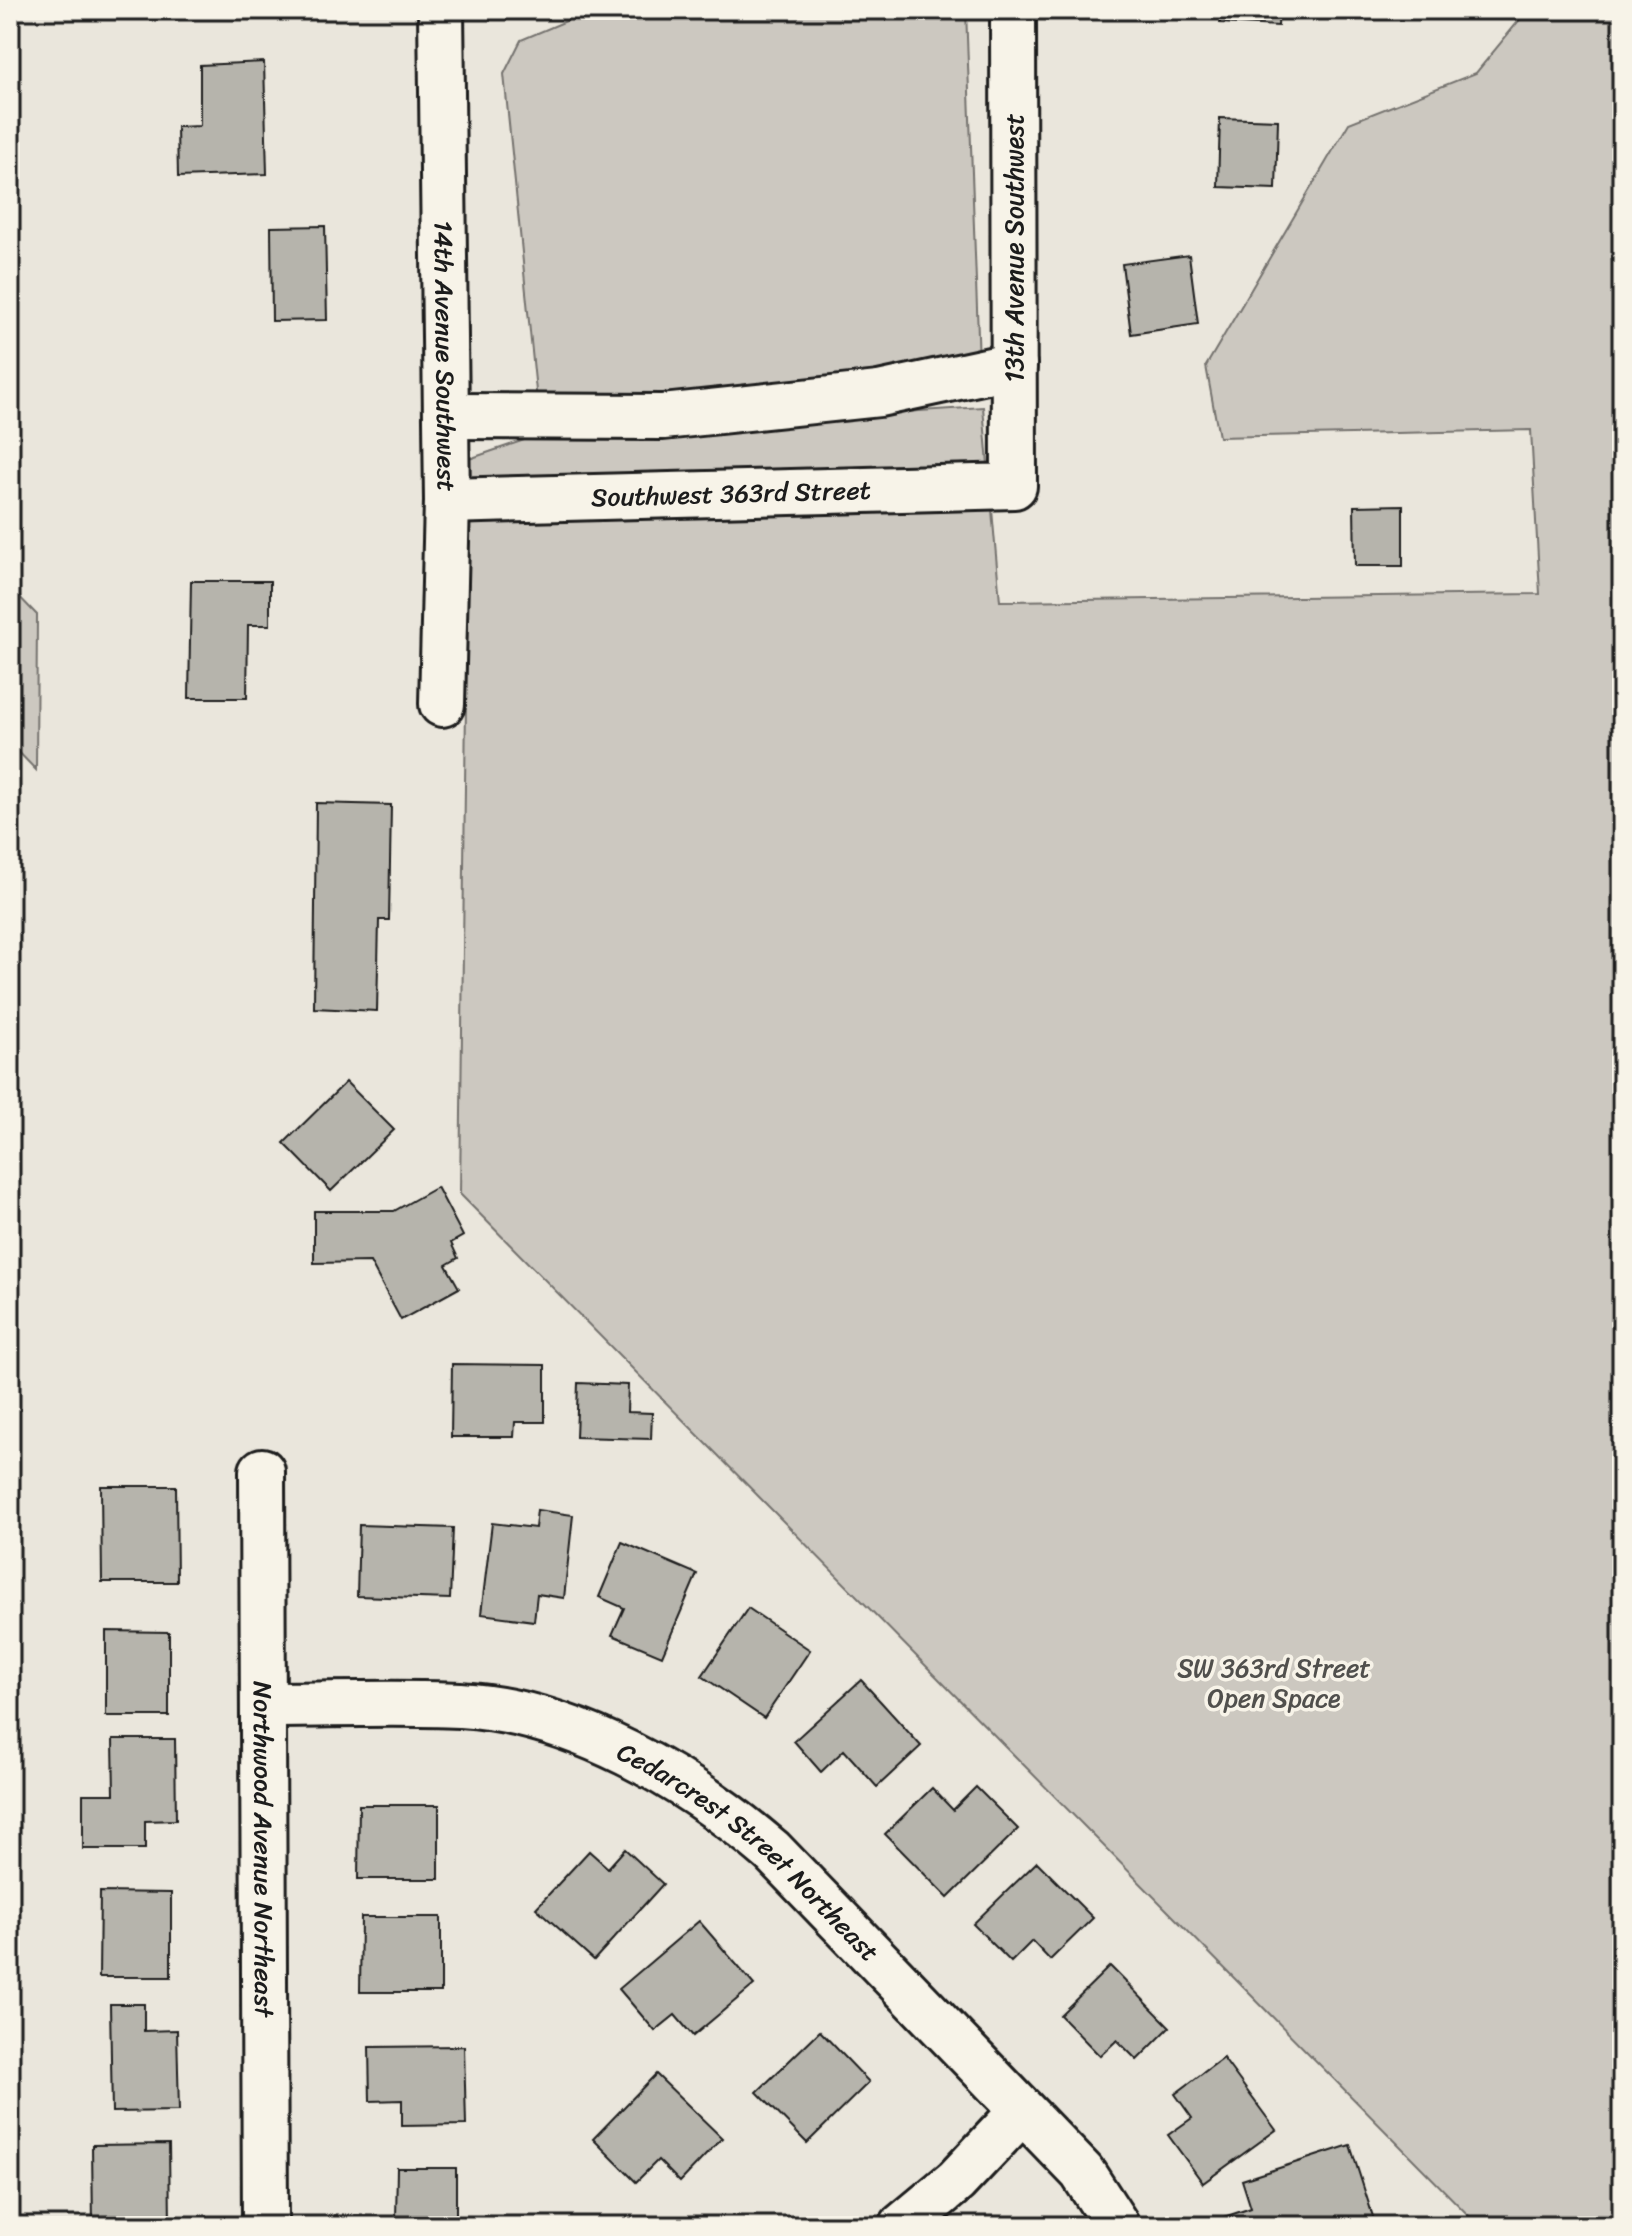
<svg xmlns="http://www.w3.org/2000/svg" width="1632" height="2236" viewBox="0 0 1632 2236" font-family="Sriracha,sans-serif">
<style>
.green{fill:#ccc8c0;stroke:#74726e;stroke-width:2}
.building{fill:#b6b4ac;stroke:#1c1c1c;stroke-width:2}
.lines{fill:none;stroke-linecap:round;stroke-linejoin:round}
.minor-casing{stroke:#1c1c1c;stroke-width:50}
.minor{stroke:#f7f3e8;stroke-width:44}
.labels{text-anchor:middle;stroke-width:7;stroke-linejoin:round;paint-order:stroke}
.street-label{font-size:26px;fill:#1c1c1c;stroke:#f7f3e8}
.park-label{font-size:26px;fill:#51504d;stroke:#f7f3e8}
</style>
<rect width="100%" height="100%" fill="#eae6dc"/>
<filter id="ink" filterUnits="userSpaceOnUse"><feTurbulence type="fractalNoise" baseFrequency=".0125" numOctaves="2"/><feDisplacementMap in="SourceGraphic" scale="16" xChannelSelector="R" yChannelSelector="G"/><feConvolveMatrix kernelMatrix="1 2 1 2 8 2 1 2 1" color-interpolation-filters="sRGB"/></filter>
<g filter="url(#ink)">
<g class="green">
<path d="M592,10H966L979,363L644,403L537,401L504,74L521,40Z"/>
<path d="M1522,10H1622V2226H1479L460,1194L469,459L539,435L983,407L1000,601L1540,594L1531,430L1219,437L1206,366L1349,123L1476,73L1522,17Z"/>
<path d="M10,587L37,615L36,770L10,743Z"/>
</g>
<g class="building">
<path d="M1220,10H1279L1278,26L1220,23Z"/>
<path d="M264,62L267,174L178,177L177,127L200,126V65Z"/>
<path d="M1220,118L1278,120L1276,189L1218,187Z"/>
<path d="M325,226L327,320L272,321L271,227Z"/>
<path d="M1189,255L1198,324L1131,334L1122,264Z"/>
<path d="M1403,505V566H1355L1354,506Z"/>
<path d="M191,581H270V625H248L247,698H189Z"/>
<path d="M316,803L391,805L389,920H379L377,1011L314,1008Z"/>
<path d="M346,1082L394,1130L331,1191L284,1143Z"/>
<path d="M437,1187L463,1236L451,1243L458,1258L446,1265L459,1288L401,1320L370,1262L314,1263V1211H394Z"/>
<path d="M452,1364L545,1365V1422H515L514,1437H451Z"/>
<path d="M578,1383L628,1385L627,1412L652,1413L651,1439L576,1437Z"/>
<path d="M101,1486H176L177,1582H102Z"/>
<path d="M537,1510L573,1515L564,1598L537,1594L534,1621L481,1614L492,1523L535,1528Z"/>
<path d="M359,1525L453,1528L450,1599L357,1596Z"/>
<path d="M622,1542L697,1574L662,1656L612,1635L624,1608L599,1597Z"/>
<path d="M748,1608L810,1650L764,1718L702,1676Z"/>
<path d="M106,1631L169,1632V1716H106Z"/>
<path d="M861,1680L921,1746L877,1787L844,1750L821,1772L794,1741Z"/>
<path d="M113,1739H175L176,1820L145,1821V1849H83V1794H114Z"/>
<path d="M976,1787L1018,1829L948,1898L885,1834L932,1788L953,1810Z"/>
<path d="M359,1805H439V1879H358Z"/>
<path d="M625,1849L663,1884L594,1960L536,1908L589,1851L608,1868Z"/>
<path d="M1037,1862L1093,1918L1050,1960L1032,1941L1011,1962L973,1924Z"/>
<path d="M100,1892L171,1893V1977H99Z"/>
<path d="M361,1917H441V1992H360Z"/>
<path d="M699,1921L754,1985L693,2036L675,2015L655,2031L619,1989Z"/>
<path d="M1110,1966L1170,2027L1137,2060L1117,2040L1100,2056L1060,2015Z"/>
<path d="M110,2004H144V2031L177,2030L179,2111L112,2112Z"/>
<path d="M820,2031L869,2082L807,2143L757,2092Z"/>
<path d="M464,2046L466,2125L402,2126V2100L370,2101L369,2047Z"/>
<path d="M1223,2058L1276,2130L1203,2183L1168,2135L1192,2118L1175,2094Z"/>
<path d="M656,2074L722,2138L680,2182L658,2160L636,2182L593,2139Z"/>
<path d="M169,2144L170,2226H93L92,2145Z"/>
<path d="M1350,2145L1376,2226H1227L1224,2217L1251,2208L1242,2180Z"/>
<path d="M397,2168H456V2226H367V2219L396,2220Z"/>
</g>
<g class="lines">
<g class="minor-casing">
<g id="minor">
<path id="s1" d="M441,10L447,501L442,704"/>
<path d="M446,416L663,417L879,394L1014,365"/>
<path id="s2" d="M447,501L1014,486L1013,10"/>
<path id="s3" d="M262,1471L265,2226"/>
<path id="s4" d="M264,1705C329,1705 395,1702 460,1705C574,1712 687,1778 772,1851L1082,2172L1117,2226"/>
<path d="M902,2226L956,2181L1022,2111"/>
</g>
</g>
<use href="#minor" class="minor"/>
</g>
</g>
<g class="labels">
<g class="street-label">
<text transform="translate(1014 248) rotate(-90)" y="9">13th Avenue Southwest</text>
<text dy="9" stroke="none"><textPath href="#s1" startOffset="346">14th Avenue Southwest</textPath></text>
<text dy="9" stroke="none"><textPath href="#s2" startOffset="284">Southwest 363rd Street</textPath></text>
<text dy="9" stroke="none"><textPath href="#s3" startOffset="378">Northwood Avenue Northeast</textPath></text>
<text dy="9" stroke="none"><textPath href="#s4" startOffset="528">Cedarcrest Street Northeast</textPath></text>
</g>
<g class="park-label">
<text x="1274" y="1677">SW 363rd Street<tspan x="1274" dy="30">Open Space</tspan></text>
</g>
</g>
<rect width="1632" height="2236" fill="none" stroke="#f7f3e8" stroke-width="40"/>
<rect x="20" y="20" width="1592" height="2196" fill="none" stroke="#1c1c1c" stroke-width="3" filter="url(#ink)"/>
</svg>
